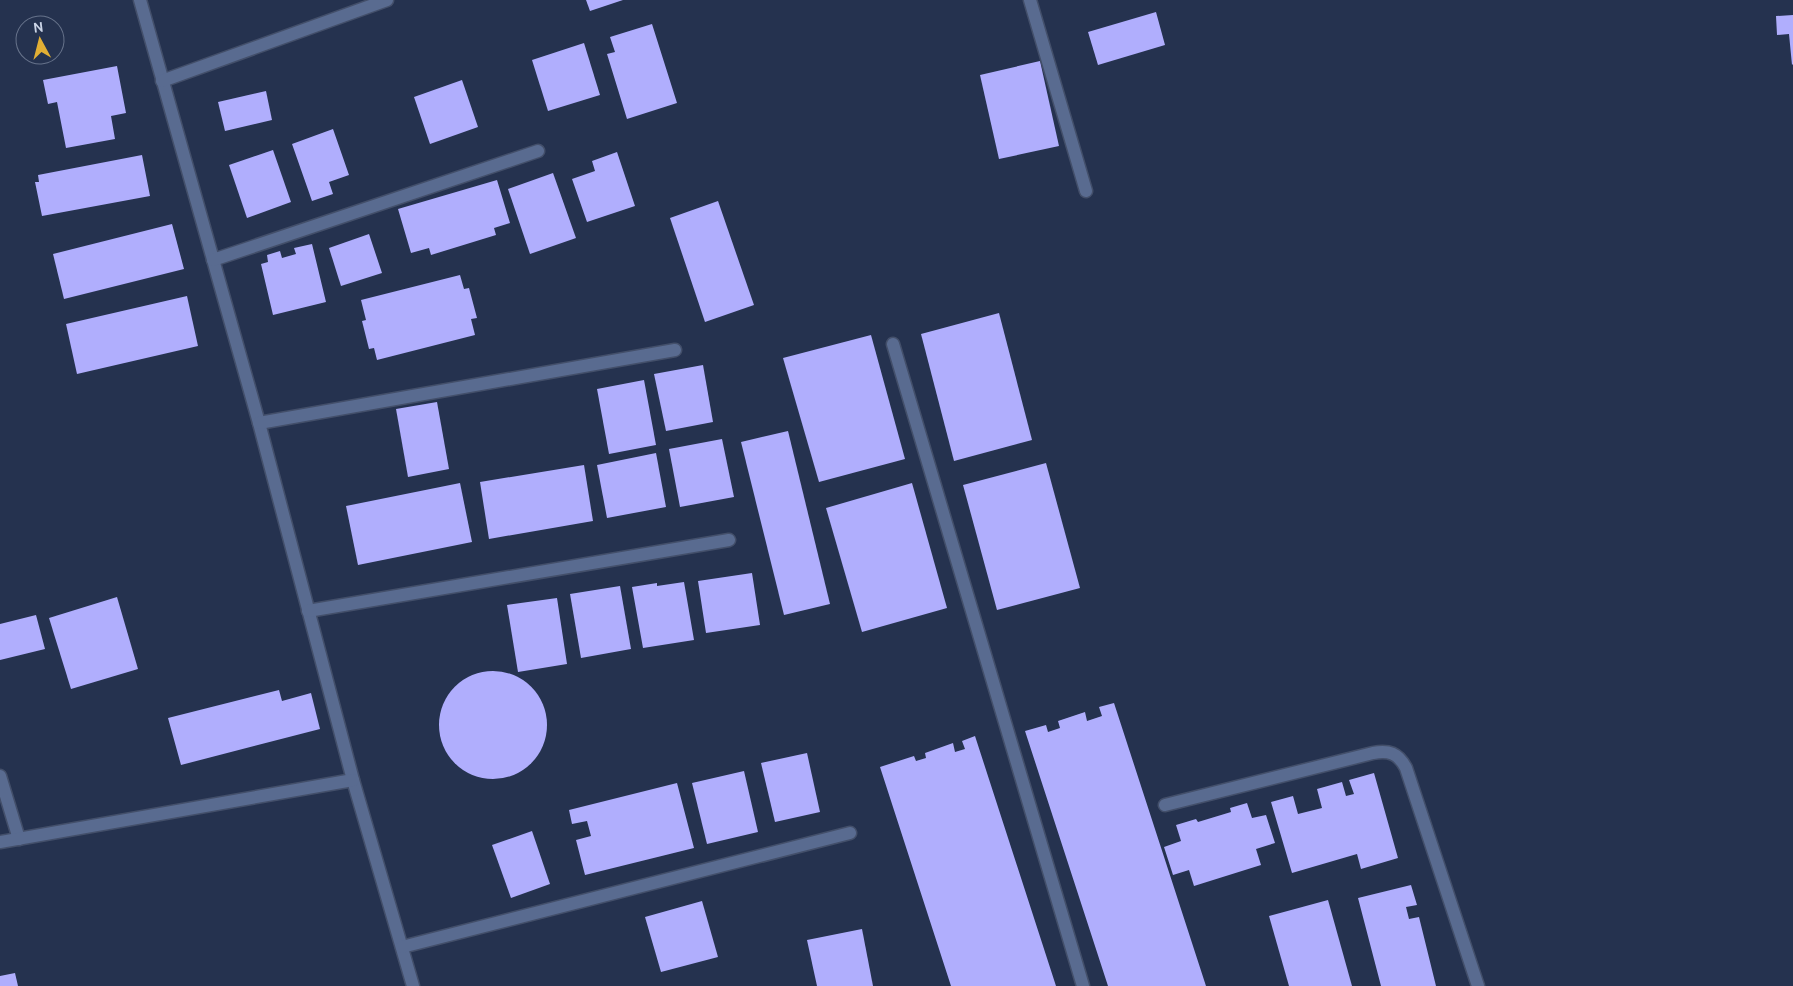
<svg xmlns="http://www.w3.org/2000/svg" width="1793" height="986" viewBox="0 0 1793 986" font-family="Cabin,sans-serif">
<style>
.building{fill:#b0aefd}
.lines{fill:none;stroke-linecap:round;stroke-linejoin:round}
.minor-casing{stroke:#434f6a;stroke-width:15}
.minor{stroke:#596b90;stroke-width:12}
</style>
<rect width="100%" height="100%" fill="#25324f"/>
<g class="building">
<path d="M586,0H623L590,11Z"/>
<path d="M1156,12L1165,45L1098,65L1088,32Z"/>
<path d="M1793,15V64L1792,65L1789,34L1777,35L1776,16Z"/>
<path d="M652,24L677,103L627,119L607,54L615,52L610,37Z"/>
<path d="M584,43L600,95L548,111L532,60Z"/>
<path d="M1040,61L1059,146L999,159L980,75Z"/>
<path d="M117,66L126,113L111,116L115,139L66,148L57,102L48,104L43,80Z"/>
<path d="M462,80L478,127L430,144L414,97Z"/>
<path d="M266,91L272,120L225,131L218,102Z"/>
<path d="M333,129L349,175L329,182L333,194L312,201L292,144Z"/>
<path d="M273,150L291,202L247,218L229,165Z"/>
<path d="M617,152L635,206L587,222L572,179L595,171L592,161Z"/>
<path d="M142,155L150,196L42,216L35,182H39L38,175Z"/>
<path d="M553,173L576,238L530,254L508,189Z"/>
<path d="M497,180L510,223L494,228L496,235L431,255L429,248L411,253L398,209Z"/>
<path d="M718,201L754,305L705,322L670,218Z"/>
<path d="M172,224L184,269L64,299L53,254Z"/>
<path d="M369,234L382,273L341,286L329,248Z"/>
<path d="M312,244L326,302L273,315L261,264L268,262L267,255L280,251L282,258L296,254L294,248Z"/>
<path d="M460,275L464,289L469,288L477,318L471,319L475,335L377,360L374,348L369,349L362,321L366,320L361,300Z"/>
<path d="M187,296L198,346L77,374L66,324Z"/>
<path d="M999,313L1032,440L954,461L921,334Z"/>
<path d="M871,335L905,459L819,482L783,358Z"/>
<path d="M703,365L713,422L666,431L654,374Z"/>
<path d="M644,380L656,445L609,454L597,389Z"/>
<path d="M437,402L449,469L408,477L396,409Z"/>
<path d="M788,431L830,604L784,615L741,442Z"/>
<path d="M722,439L734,497L680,507L669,449Z"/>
<path d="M656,453L666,507L607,518L597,465Z"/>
<path d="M1046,463L1080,588L997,610L963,485Z"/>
<path d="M584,465L593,521L489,539L480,482Z"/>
<path d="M460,483L472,542L358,565L346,506Z"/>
<path d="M912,483L947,608L862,632L826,508Z"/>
<path d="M752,573L760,625L706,633L698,581Z"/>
<path d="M684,582L694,640L643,648L632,587L657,583V586Z"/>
<path d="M620,586L631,649L581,658L570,594Z"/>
<path d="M117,597L138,669L71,689L49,618Z"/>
<path d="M557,598L567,664L518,672L507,605Z"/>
<path d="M36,615L45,649L0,660V624Z"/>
<circle cx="493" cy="725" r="54"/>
<path d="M279,690L282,701L311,693L320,729L181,765L168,718Z"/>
<path d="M1114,703L1206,986H1108L1025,731L1046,725L1048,732L1060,728L1058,721L1085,712L1087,721L1102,716L1099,707Z"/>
<path d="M975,736L1056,986H951L880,767L914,756L916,761L926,758L925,753L953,743L955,752L965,749L962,741Z"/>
<path d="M807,753L820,812L775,822L761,763Z"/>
<path d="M744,771L758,832L707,844L692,783Z"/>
<path d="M1374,773L1398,858L1361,869L1357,854L1292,873L1271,802L1293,796L1298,814L1322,808L1317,789L1342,782L1346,796L1354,794L1349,780Z"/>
<path d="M677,783L694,848L585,875L576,840L591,836L587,821L572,824L569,810Z"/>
<path d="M1247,803L1252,818L1266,815L1275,843L1256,849L1261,865L1194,886L1189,870L1173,875L1164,847L1181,841L1176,825L1196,819L1198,822L1231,812L1230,808Z"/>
<path d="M532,831L550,884L511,898L492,845Z"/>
<path d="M1411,885L1417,905L1406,907L1409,919L1419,917L1436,986H1381L1358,898Z"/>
<path d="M1328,900L1352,986H1289L1269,916Z"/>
<path d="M702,901L718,957L661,972L645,917Z"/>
<path d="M862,929L873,986H817L807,940Z"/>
<path d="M15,973L18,986H0V976Z"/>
</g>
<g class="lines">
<g class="minor-casing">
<g id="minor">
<path d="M140,0L259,423L353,780L413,986"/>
<path d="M1030,0L1086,191"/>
<path d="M162,81L387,0"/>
<path d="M213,260L538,151"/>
<path d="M893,344L1083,986"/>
<path d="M259,423L675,350"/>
<path d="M308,611L729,540"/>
<path d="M0,776L19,839"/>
<path d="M1165,805L1373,753C1389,750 1398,753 1406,768L1478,986"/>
<path d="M0,842L353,780"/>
<path d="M402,947L850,833"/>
</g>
</g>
<use href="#minor" class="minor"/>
</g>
<g transform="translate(40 40) rotate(353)"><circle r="24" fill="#25324f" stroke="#67738b"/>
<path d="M0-4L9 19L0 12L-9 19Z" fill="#e2af34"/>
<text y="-8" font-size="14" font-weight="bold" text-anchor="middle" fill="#cbd4e6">N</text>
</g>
</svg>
